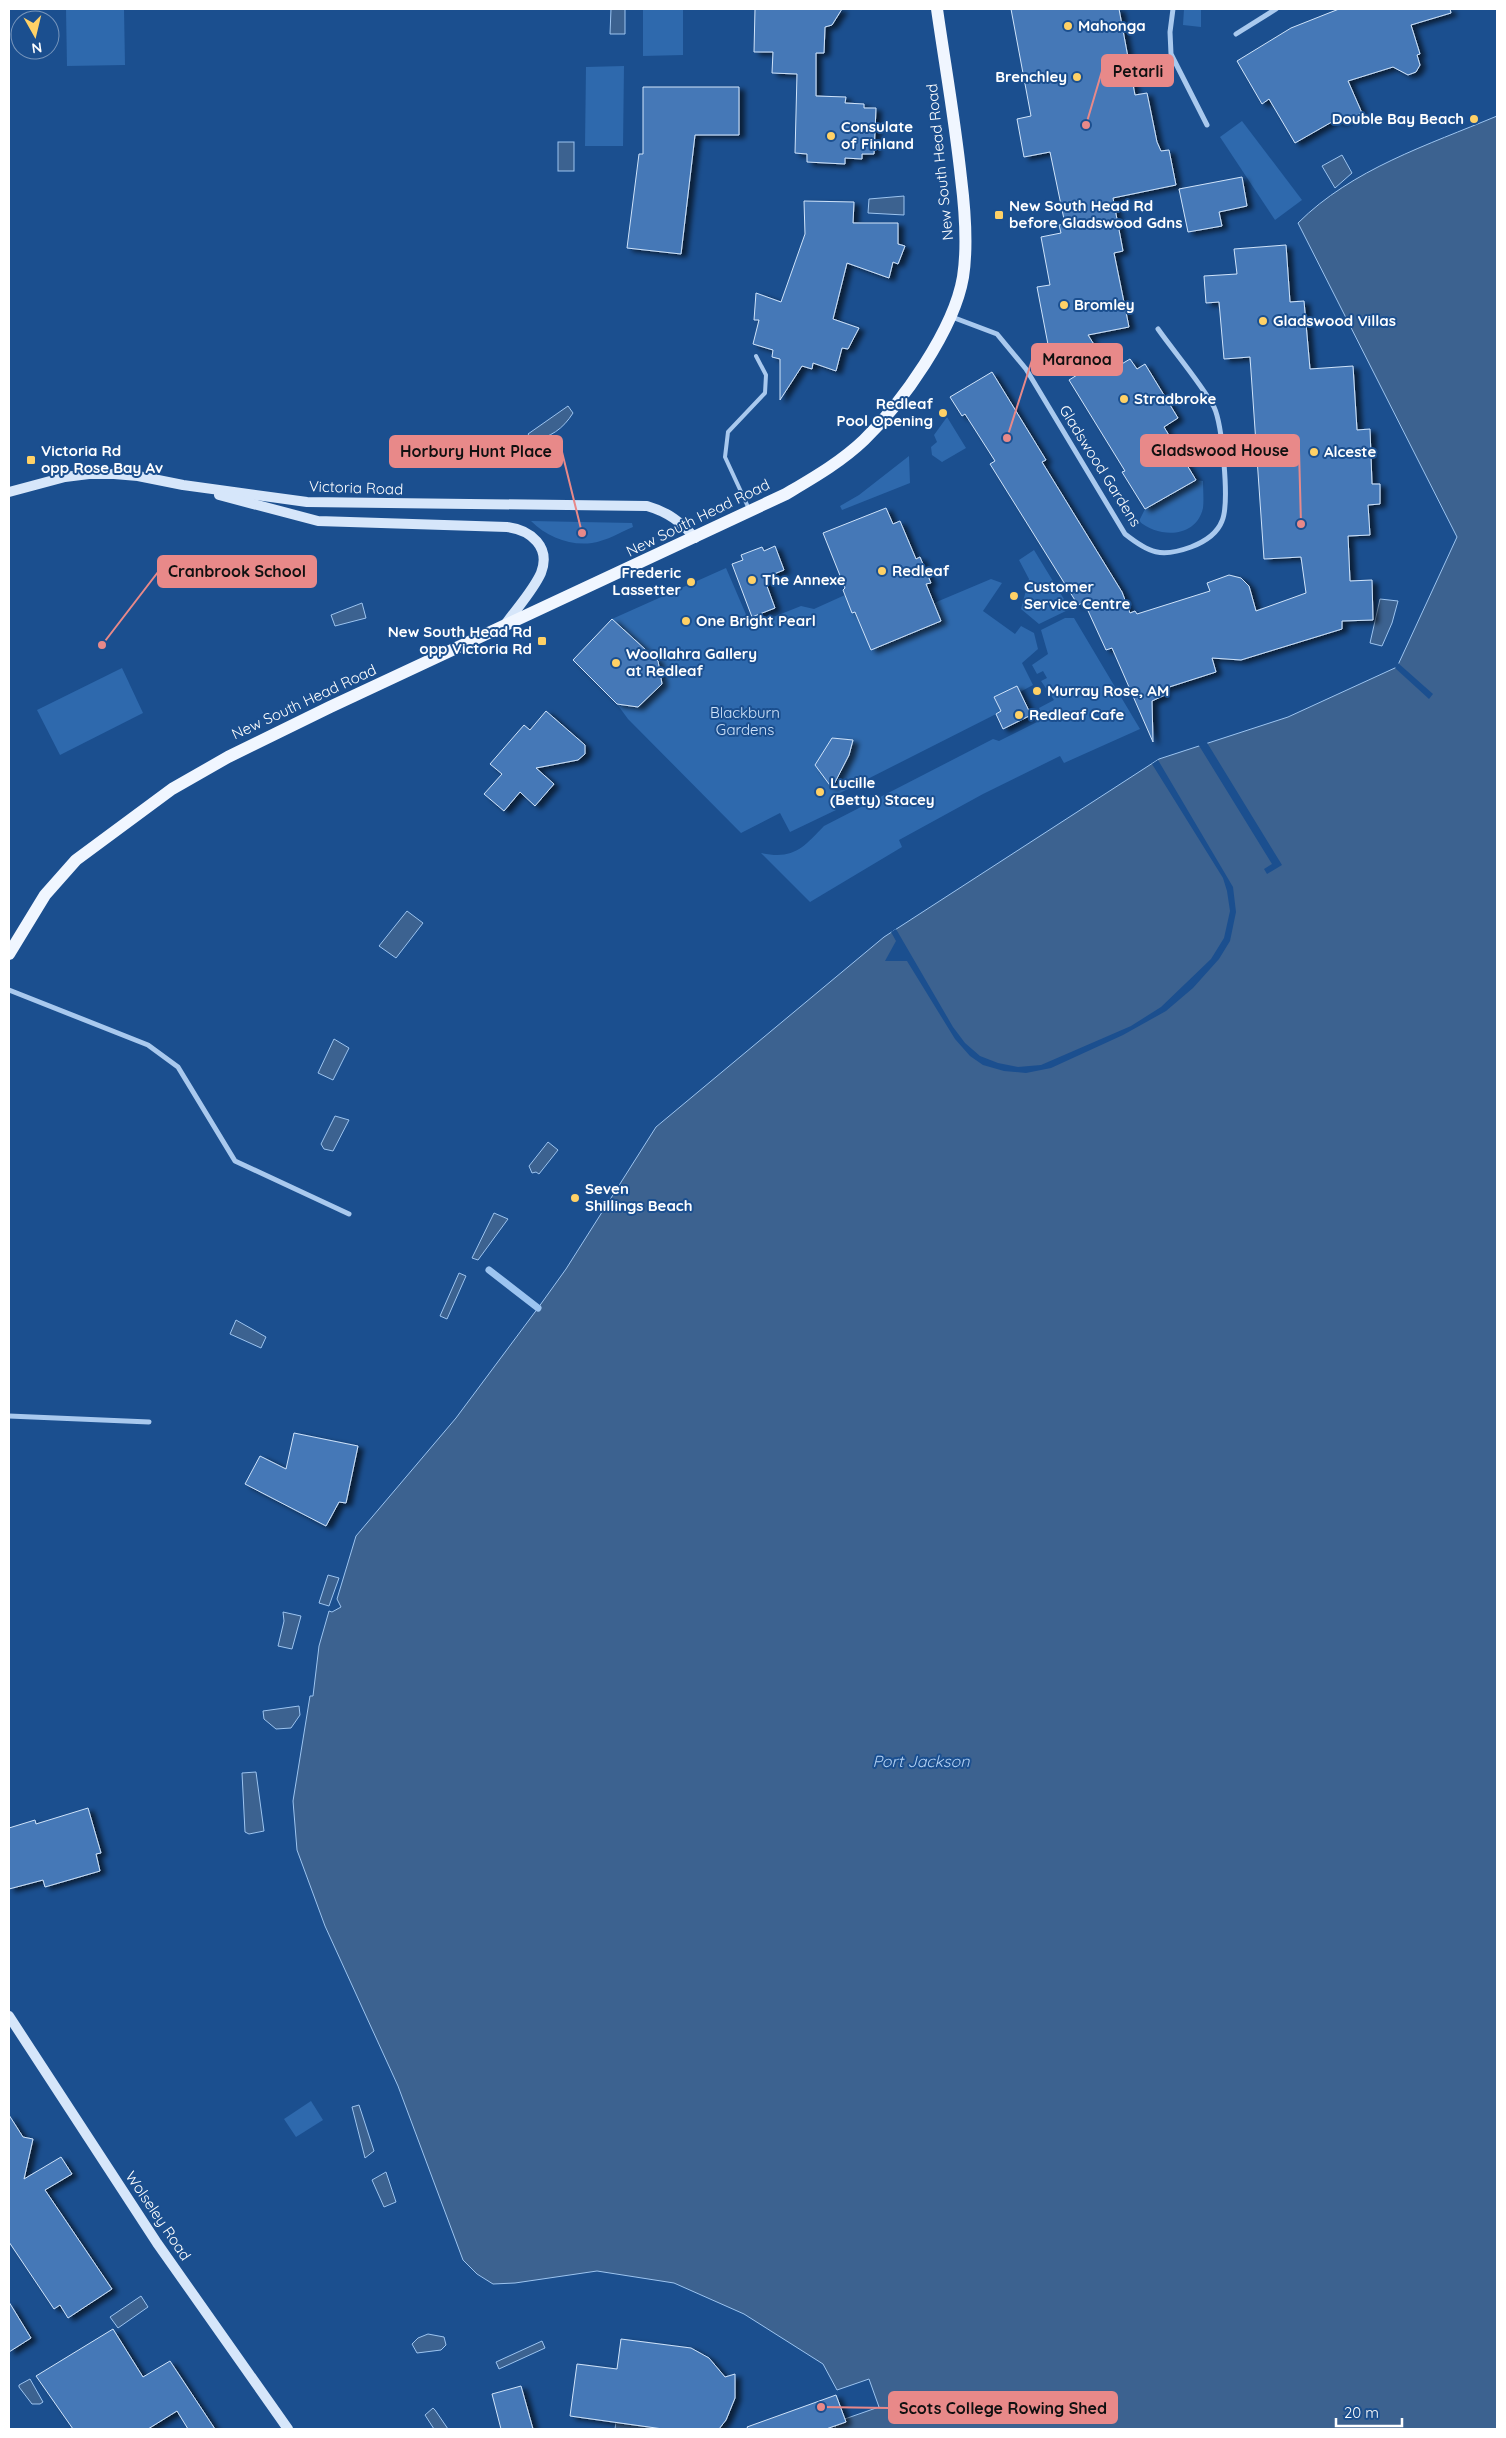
<svg xmlns="http://www.w3.org/2000/svg" width="1506" height="2438" viewBox="0 0 1506 2438" font-family="Quicksand,sans-serif">
<style>
.green{fill:#2e69ad}
.water{fill:#3c6290;stroke:#9cc4f0}
.pier{fill:#1b4f8f}
.lines{fill:none;stroke-linecap:round;stroke-linejoin:round}
.stream{stroke:#9cc4f0;stroke-width:7}
.building{fill:#4478b7;stroke:#cfe3fa;filter:url(#shadow)}
.lane{stroke:#a9c9ee;stroke-width:4}
.street{stroke:#a9c9ee;stroke-width:5}
.secondary{stroke:#d6e6fa;stroke-width:10}
.primary{stroke:#f0f6ff;stroke-width:12}
.poi-dot{fill:#ffd166;stroke:#1b4f8f;stroke-width:2}
.labels{text-anchor:middle;stroke-width:4;stroke-linejoin:round;paint-order:stroke}
.poi-label{font-size:15px;font-weight:bold;fill:#fff;stroke:#1b4f8f;text-anchor:start}
.street-label{font-size:15px;fill:#fff;stroke:#1b4f8f}
.park-label{font-size:15px;fill:#cfe3fa;stroke:#1b4f8f}
.water-label{font-size:16px;font-style:italic;fill:#b5d3f5;stroke:#1b4f8f}
.leader{fill:none;stroke:#e88989;stroke-width:2}
.callout-dot{fill:#e88989;stroke:#1b4f8f;stroke-width:2}
.callout{fill:#e88989;stroke:#e88989;stroke-width:2}
.callout-label{font-size:16px;text-anchor:middle;font-weight:bold;fill:#111}
</style>
<defs>
<filter id="shadow"><feDropShadow dx="5.5" dy="3" stdDeviation="2.5" flood-color="#0009"/></filter>
</defs>
<rect width="100%" height="100%" fill="#1b4f8f"/>
<g class="green">
<path d="M66,9H124L125,65L67,66Z"/>
<path d="M643,9H683V55L643,56Z"/>
<path d="M1184,9H1201V27L1183,25Z"/>
<path d="M624,66L623,146H585L586,67Z"/>
<path d="M1242,121L1302,200L1275,220L1220,137Z"/>
<path d="M947,417L966,448L942,462L932,455L931,447L937,442L934,435Z"/>
<path d="M909,456L910,483L842,510L840,506L859,495Z"/>
<path d="M1196,480L1203,481C1203,489 1204,500 1203,508C1196,539 1158,538 1139,521L1145,509Z"/>
<path d="M531,521L632,523L633,527C621,532 606,541 592,543C570,546 547,537 531,521Z"/>
<path d="M1034,550L1070,609L1039,624L1021,609L1029,579L1019,560Z"/>
<path d="M726,568L751,626L801,606L814,609L845,595L852,613L855,612L871,650L941,621L934,603L991,579L1002,583L983,611L1015,634L1021,626L1034,633L1038,649L1022,663L1033,685L1020,692L1017,687L994,697L1002,711L830,798L836,810L790,832L780,813L741,833L628,719L617,704L638,707L662,683L658,661L612,619Z"/>
<path d="M1065,618H1074L1140,729L1064,763L1060,756L983,794L899,840L902,847L810,902L761,853C793,860 803,848 824,826L993,739L999,741L1037,722L1042,715L1039,708L1054,700L1041,681L1047,678L1043,671L1037,674L1032,665L1048,654L1041,630Z"/>
<path d="M122,668L143,713L60,755L37,710Z"/>
<path d="M311,2101L323,2120L296,2137L284,2119Z"/>
</g>
<g class="water">
<path d="M611,9H625V34H610Z"/>
<path d="M1497,116V2429H835L836,2422L879,2407L869,2379L837,2390L823,2364L744,2314L674,2283L597,2271L515,2283L493,2284L477,2274L463,2260L398,2086L325,1926L297,1850L293,1801L310,1696H313L319,1646L329,1611L332,1612L341,1607L337,1599L356,1536L456,1418L538,1308L566,1269L656,1127L884,937L1159,759L1288,717L1397,667L1457,537L1298,223C1352,169 1428,145 1497,116Z"/>
<rect x="558" y="142" width="16" height="29"/>
<path d="M1342,155L1352,173L1335,188L1322,166Z"/>
<path d="M904,196V215L868,213L869,199Z"/>
<path d="M568,406L573,413C563,429 550,438 532,440L528,434Z"/>
<path d="M1380,599L1398,601L1392,623L1382,646L1370,643Z"/>
<path d="M362,603L366,618L335,626L331,615Z"/>
<path d="M407,911L423,923L396,958L379,946Z"/>
<path d="M334,1039L349,1048L333,1080L318,1073Z"/>
<path d="M335,1116L349,1120L333,1151L324,1149L321,1144Z"/>
<path d="M548,1142L558,1150L539,1174L536,1172L532,1173L529,1166Z"/>
<path d="M494,1213L508,1219L478,1260L472,1258Z"/>
<path d="M459,1273L466,1276L447,1319L440,1316Z"/>
<path d="M236,1320L266,1337L261,1348L230,1334Z"/>
<path d="M328,1575L339,1578L329,1606L319,1603Z"/>
<path d="M283,1612L301,1616L292,1649L278,1646L284,1621Z"/>
<path d="M299,1706L300,1715L291,1728L276,1729L264,1719L263,1711Z"/>
<path d="M256,1772L264,1831L249,1834L245,1832L242,1773Z"/>
<path d="M359,2105L374,2151L365,2158L352,2107Z"/>
<path d="M386,2172L396,2202L384,2207L372,2180Z"/>
<path d="M141,2296L148,2307L118,2328L110,2317Z"/>
<path d="M428,2334L444,2337L446,2345L441,2350L417,2353L412,2344L418,2338Z"/>
<path d="M542,2341L545,2348L499,2369L496,2362Z"/>
<path d="M30,2379L43,2402L40,2404H32L19,2387V2385Z"/>
<path d="M433,2408L435,2410L448,2429H434L425,2415Z"/>
<path d="M616,2422L659,2428L663,2429H615Z"/>
</g>
<g class="pier">
<path d="M1398,663L1433,694L1429,699L1395,668Z"/>
<path d="M1206,741L1282,865L1267,874L1264,869L1272,864L1198,744Z"/>
<path d="M1158,760L1233,887L1236,912L1230,941L1219,959L1193,988L1166,1011L1123,1035L1051,1068L1026,1073L1004,1071L983,1065L970,1056L955,1039L907,961H885L896,941L891,932L896,929L953,1027L965,1043L980,1056L998,1063L1018,1067L1041,1065L1131,1026L1161,1007L1211,959L1224,938L1230,911L1227,891L1223,878L1152,764Z"/>
</g>
<g class="lines">
<path class="stream" d="M489,1270L538,1308"/>
</g>
<g class="building">
<path d="M755,9H842L832,25L825,27L824,53H816V96L846,97L845,103L864,104V108H876L874,154H862V159L845,158V164L807,162V154L795,153L797,74L772,73L773,52H754Z"/>
<path d="M1011,9H1119L1135,95L1147,93L1157,142L1161,151L1169,150L1176,185L1113,198L1123,251L1114,253L1129,327L1088,335L1095,346L1050,355L1037,287L1050,285L1041,237L1061,233L1059,225L1065,224L1050,152L1024,157L1017,119L1031,116Z"/>
<path d="M1339,9H1450L1451,13L1411,25L1420,54L1417,55L1420,65L1416,72L1408,75L1393,67L1348,81L1362,113L1339,123L1337,119L1295,143L1269,99L1262,104L1237,61L1291,28Z"/>
<path d="M643,87H739V135H695L681,254L627,248L639,154H643Z"/>
<path d="M1242,177L1247,206L1219,212L1222,226L1188,232L1179,189Z"/>
<path d="M804,201L854,202L853,223H898V244L905,246L898,264L893,262L889,278L847,263L833,319L859,328L848,349L842,348L836,371L813,363L812,369L802,366L780,400V359L772,357L773,350L753,344L759,320H754L756,293L781,302L805,234Z"/>
<path d="M1286,245L1290,302L1304,301L1310,369L1353,366L1357,430L1370,429L1372,484H1380V504L1368,505L1370,535L1348,536L1350,581L1372,580L1373,620L1342,621V629L1241,660L1212,658L1216,672L1163,689L1165,695L1152,701L1153,742L1112,648L1106,650L1084,602L1078,605L990,464L995,461L965,414L962,416L950,397L992,372L1046,460L1042,462L1122,592L1130,613L1135,611L1137,614L1210,591L1207,583L1229,575L1241,578L1249,586L1256,611L1306,593L1301,557L1264,559L1250,357L1224,359L1219,302L1206,303L1204,276L1237,274L1234,249Z"/>
<path d="M1103,359L1110,371L1130,359L1137,369L1145,364L1178,418L1164,427L1196,480L1145,509L1122,472L1125,471L1069,380Z"/>
<path d="M886,508L893,524L900,521L916,559L920,557L931,583L926,584L941,621L871,650L855,612L852,613L843,590L845,588L823,533Z"/>
<path d="M775,546L784,570L764,578L775,608L752,617L732,564L743,560L741,555L762,547L764,551Z"/>
<path d="M612,619L658,661L662,684L638,707L617,704L573,660Z"/>
<path d="M1017,686L1031,715L1003,729L996,714L1001,711L994,697Z"/>
<path d="M546,711L585,745V754L578,760L536,768L554,784L535,806L520,792L504,811L484,794L502,774L490,764L524,725L530,730Z"/>
<path d="M832,738L853,740L849,755L832,788L815,765Z"/>
<path d="M294,1433L358,1446L346,1503L339,1502L326,1526L245,1484L260,1456L286,1469Z"/>
<path d="M88,1808L101,1853L96,1854L100,1871L45,1887L43,1880L9,1889V1828L35,1820L36,1824Z"/>
<path d="M9,2115L23,2137L33,2139L24,2179L61,2157L72,2174L45,2190L112,2289L68,2318L60,2305L54,2309L9,2242Z"/>
<path d="M9,2302L31,2338L9,2352Z"/>
<path d="M113,2329L143,2377L170,2361L215,2429H188L177,2411L148,2429H73L36,2376Z"/>
<path d="M621,2339L691,2348L709,2358L725,2377L735,2374V2398L726,2420L719,2429H663L570,2416L577,2364L617,2369Z"/>
<path d="M521,2386L533,2429H501L492,2394Z"/>
<path d="M836,2395L846,2422L826,2429H748L747,2427Z"/>
</g>
<g class="lines">
<path class="lane" d="M749,509L725,457L728,432L765,393L766,375L756,356"/>
<g class="street">
<path d="M1173,9L1170,32L1171,54L1207,125"/>
<path d="M1236,34L1276,9"/>
<path d="M952,317L997,334L1026,369L1125,534C1149,553 1161,558 1191,547C1204,542 1217,534 1222,521C1230,503 1222,424 1214,407C1200,382 1175,353 1158,329"/>
<path d="M9,990L148,1045L178,1067L235,1161L349,1214"/>
<path d="M9,1416L149,1422"/>
</g>
<g class="secondary">
<path d="M9,492L65,477L89,474H114L138,476L183,485L307,502L647,506C668,512 681,522 695,538"/>
<path d="M219,495L318,521L507,527C531,530 551,547 541,573C533,591 516,609 505,625"/>
<path d="M9,2016L157,2243L288,2429"/>
</g>
<path class="primary" d="M9,954L45,895L76,860L172,789L228,757L330,707L786,494C813,478 841,462 864,440C902,403 954,330 963,277C968,245 965,210 961,178C955,121 945,65 937,9"/>
</g>
<g class="poi-dot">
<circle cx="1068" cy="26" r="5"/>
<circle cx="1077" cy="77" r="5"/>
<circle cx="1474" cy="119" r="5"/>
<circle cx="831" cy="136" r="5"/>
<rect x="994" y="210" width="10" height="10" rx="2.5"/>
<circle cx="1064" cy="305" r="5"/>
<circle cx="1263" cy="321" r="5"/>
<circle cx="1124" cy="399" r="5"/>
<circle cx="943" cy="413" r="5"/>
<circle cx="1314" cy="452" r="5"/>
<rect x="26" y="455" width="10" height="10" rx="2.5"/>
<circle cx="882" cy="571" r="5"/>
<circle cx="752" cy="580" r="5"/>
<circle cx="691" cy="582" r="5"/>
<circle cx="1014" cy="596" r="5"/>
<circle cx="686" cy="621" r="5"/>
<rect x="537" y="636" width="10" height="10" rx="2.5"/>
<circle cx="616" cy="663" r="5"/>
<circle cx="1037" cy="691" r="5"/>
<circle cx="1019" cy="715" r="5"/>
<circle cx="820" cy="792" r="5"/>
<circle cx="575" cy="1198" r="5"/>
</g>
<g class="labels">
<g class="poi-label">
<text x="1078" y="31">Mahonga</text>
<text x="1067" y="82" text-anchor="end">Brenchley</text>
<text x="1464" y="124" text-anchor="end">Double Bay Beach</text>
<text x="841" y="132">Consulate<tspan x="841" dy="17">of Finland</tspan></text>
<text x="1009" y="211">New South Head Rd<tspan x="1009" dy="17">before Gladswood Gdns</tspan></text>
<text x="1074" y="310">Bromley</text>
<text x="1273" y="326">Gladswood Villas</text>
<text x="1134" y="404">Stradbroke</text>
<text x="933" y="409" text-anchor="end">Redleaf<tspan x="933" dy="17">Pool Opening</tspan></text>
<text x="41" y="456">Victoria Rd<tspan x="41" dy="17">opp Rose Bay Av</tspan></text>
<text x="1324" y="457">Alceste</text>
<text x="892" y="576">Redleaf</text>
<text x="681" y="578" text-anchor="end">Frederic<tspan x="681" dy="17">Lassetter</tspan></text>
<text x="762" y="585">The Annexe</text>
<text x="1024" y="592">Customer<tspan x="1024" dy="17">Service Centre</tspan></text>
<text x="696" y="626">One Bright Pearl</text>
<text x="532" y="637" text-anchor="end">New South Head Rd<tspan x="532" dy="17">opp Victoria Rd</tspan></text>
<text x="626" y="659">Woollahra Gallery<tspan x="626" dy="17">at Redleaf</tspan></text>
<text x="1047" y="696">Murray Rose, AM</text>
<text x="1029" y="720">Redleaf Cafe</text>
<text x="830" y="788">Lucille<tspan x="830" dy="17">(Betty) Stacey</tspan></text>
<text x="585" y="1194">Seven<tspan x="585" dy="17">Shillings Beach</tspan></text>
</g>
<g class="street-label">
<text transform="translate(940 162) rotate(-96)" y="5">New South Head Road</text>
<text transform="translate(1100 466) rotate(58)" y="5">Gladswood Gardens</text>
<text transform="translate(356 488) rotate(2)" y="5">Victoria Road</text>
<text transform="translate(698 518) rotate(-26)" y="5">New South Head Road</text>
<text transform="translate(304 702) rotate(-25)" y="5">New South Head Road</text>
<text transform="translate(158 2216) rotate(56)" y="5">Wolseley Road</text>
</g>
<g class="park-label">
<text x="745" y="718">Blackburn<tspan x="745" dy="17">Gardens</tspan></text>
</g>
<g class="water-label">
<text x="921" y="1767">Port Jackson</text>
</g>
</g>
<path class="leader" d="M1086 125L1102 71M1007 438L1032 360M1301 524L1299 450M582 533L562 452M102 645L158 572M821 2407L889 2408"/>
<g class="callout-dot">
<circle cx="1086" cy="125" r="5"/>
<circle cx="1007" cy="438" r="5"/>
<circle cx="1301" cy="524" r="5"/>
<circle cx="582" cy="533" r="5"/>
<circle cx="102" cy="645" r="5"/>
<circle cx="821" cy="2407" r="5"/>
</g>
<g class="callout">
<rect x="1102" y="55" width="71" height="31" rx="5"/>
<rect x="1032" y="344" width="90" height="31" rx="5"/>
<rect x="1141" y="435" width="158" height="31" rx="5"/>
<rect x="390" y="436" width="172" height="31" rx="5"/>
<rect x="158" y="556" width="158" height="31" rx="5"/>
<rect x="889" y="2392" width="228" height="31" rx="5"/>
</g>
<g class="callout-label">
<text x="1138" y="77">Petarli</text>
<text x="1077" y="365">Maranoa</text>
<text x="1220" y="456">Gladswood House</text>
<text x="476" y="457">Horbury Hunt Place</text>
<text x="237" y="577">Cranbrook School</text>
<text x="1003" y="2414">Scots College Rowing Shed</text>
</g>
<rect width="1506" height="2438" fill="none" stroke="#ffffff" stroke-width="20"/>
<g transform="translate(35 35) rotate(172)"><circle r="24" fill="#1b4f8f" stroke="#7695bc"/>
<path d="M0-4L9 19L0 12L-9 19Z" fill="#ffd166"/>
<text y="-8" font-size="14" font-weight="bold" text-anchor="middle" fill="#ffffff">N</text>
</g>
<path d="M1336 2418v8h66v-8" fill="none" stroke="#ffffff" stroke-width="2.5"/>
<text x="1344" y="2418" font-size="15" fill="#ffffff" stroke="#1b4f8f" stroke-width="4" paint-order="stroke">20 m</text>
</svg>
